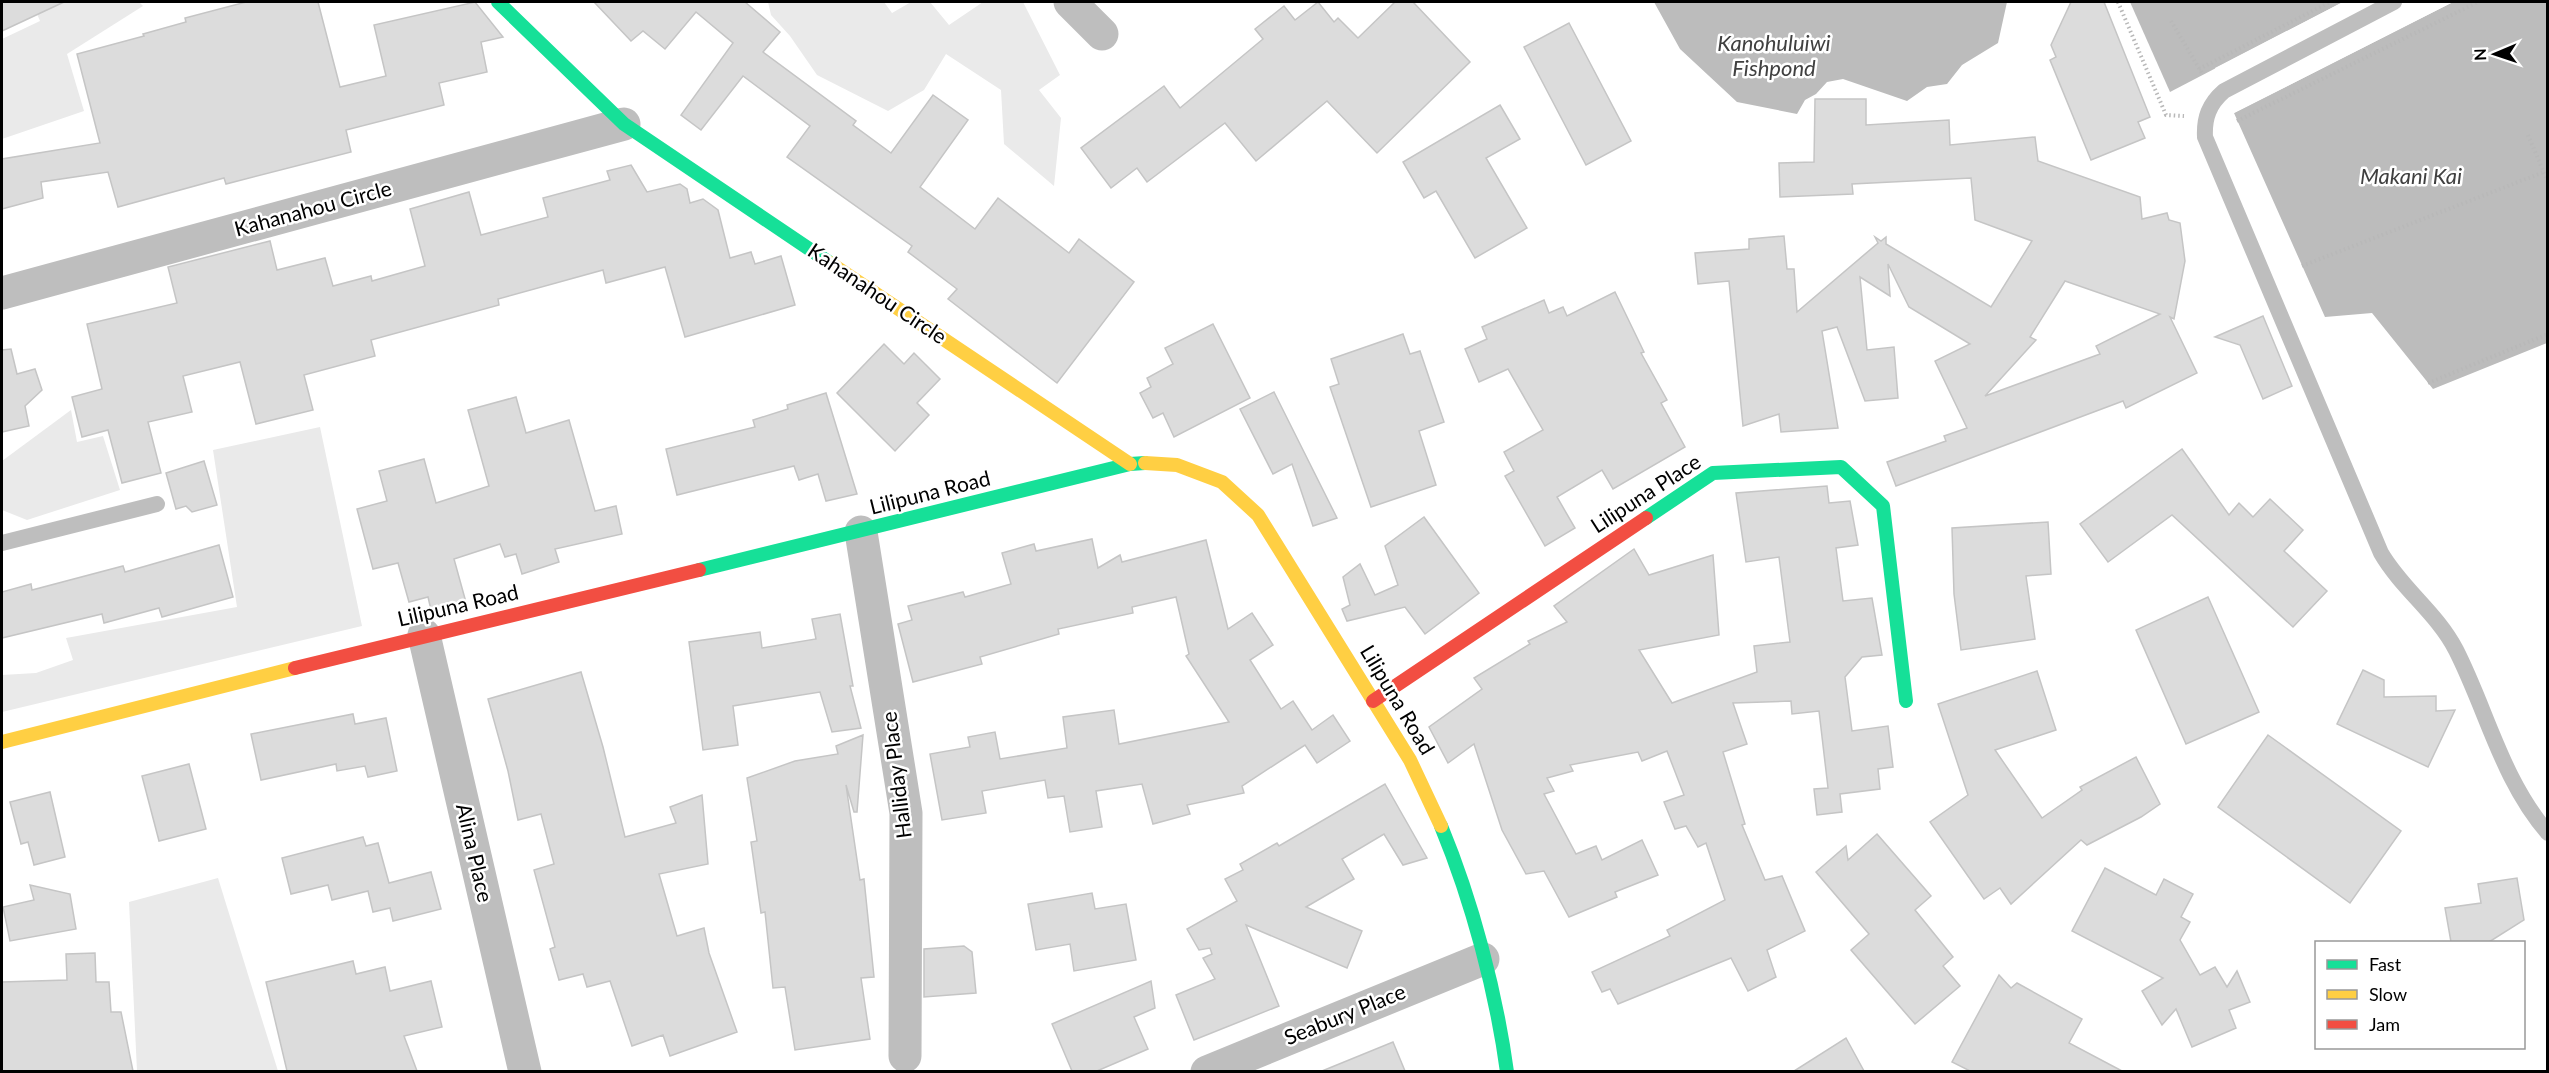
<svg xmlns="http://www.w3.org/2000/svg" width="2549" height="1073" viewBox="0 0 2549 1073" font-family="Lato,sans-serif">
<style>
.green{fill:#eaeaea}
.water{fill:#bcbcbc}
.pier{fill:#fff}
.building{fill:#dcdcdc;stroke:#c5c5c5;stroke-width:1.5;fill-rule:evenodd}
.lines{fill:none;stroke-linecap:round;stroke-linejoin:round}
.path{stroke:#b8b8b8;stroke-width:4;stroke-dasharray:1.5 3;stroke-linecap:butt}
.lane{stroke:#bebebe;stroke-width:16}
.street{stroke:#bebebe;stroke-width:33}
.fast{stroke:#16e098;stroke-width:14}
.slow{stroke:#ffcf43;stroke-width:14}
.jam{stroke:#f24e42;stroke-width:14}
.labels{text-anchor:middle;stroke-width:5;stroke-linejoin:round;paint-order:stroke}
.street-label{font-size:21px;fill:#000;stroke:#fff}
.water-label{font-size:22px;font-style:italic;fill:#404040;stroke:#fff}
</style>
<rect width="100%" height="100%" fill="#fff"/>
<g class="green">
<path d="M32,2H139L143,6L67,54L84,111L2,139V39L40,21Z"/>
<path d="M768,2H884L892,13L911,2H930L949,25L983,2H1023L1060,75L1039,90L1061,118L1054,186L1004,144L1001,90L946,54L924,90L888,111L817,75L790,36L771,15Z"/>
<path d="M71,410L77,442L103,436L120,490L27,520L2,510V461Z"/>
<path d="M320,427L362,626L2,712V675L36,673L73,660L66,638L237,607L213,450Z"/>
<path d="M218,878L278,1071H137L129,902Z"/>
</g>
<g class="water">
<path d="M1654,2H2007L1998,43L1962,65L1947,84L1927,87L1907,101L1843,79L1827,82L1816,94L1805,100L1797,114L1737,102L1680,49Z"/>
<path d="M2130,2H2343L2170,92Z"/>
<path d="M2453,2H2547V343L2433,389L2372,313L2325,317L2234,113Z"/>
</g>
<g class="pier">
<path d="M2343,2H2346L2344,4L2216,71L2215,68Z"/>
<path d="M2447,2H2453L2234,113L2232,110Z"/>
</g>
<g class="building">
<path d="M2,2H64L2,31Z"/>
<path d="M246,2H318L340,87L386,76L374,25L475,2L503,37L481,42L487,72L439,83L444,105L346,130L351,152L226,184L224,178L118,207L108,172L41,182L43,198L2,209V159L100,143L77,54L144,36L143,34L186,22L185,18Z"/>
<path d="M594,2H745L780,32L763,52L856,121L853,125L891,153L933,95L968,120L920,187L975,229L998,198L1069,253L1079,239L1134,282L1057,383L948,299L957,289L908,252L912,246L787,157L810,126L743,76L701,130L681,115L733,43L696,12L665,49L643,31L631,41Z"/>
<path d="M1318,2L1334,22L1338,18L1358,38L1395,2H1413L1470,62L1377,153L1327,101L1256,161L1225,123L1147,182L1137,168L1111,188L1081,148L1164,86L1180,108L1263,39L1255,29L1284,6L1295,20Z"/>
<path d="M2071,2H2104L2150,117L2138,122L2145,138L2091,160L2050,60L2056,57L2051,45Z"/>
<path d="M1569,23L1631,141L1586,165L1524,47Z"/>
<path d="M1815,99H1866V125L1949,120L1950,145L2035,137L2038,161L2140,197L2142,219L2167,213L2169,220L2180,223L2185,261L2174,319L2170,317L2197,373L2126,408L2123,401L1896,486L1887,462L1946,441L1944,436L1967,428L1935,361L1970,344L1909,307L1888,264L1890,296L1860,277L1867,350L1894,347L1898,398L1865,401L1837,327L1822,331L1838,428L1781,432L1779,414L1743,426L1729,281L1698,284L1695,253L1749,249V239L1784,236L1787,269H1794L1797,312L1878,243L1875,237L1881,241L1886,237V244L1991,307L2032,241L1975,220L1971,178L1852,184L1853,194L1780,197L1779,163L1814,162ZM2065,281L2160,314L2096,346L2100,354L1985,396L2036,340L2030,337Z"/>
<path d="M1500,105L1520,139L1486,158L1527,228L1475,258L1436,191L1424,198L1403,162Z"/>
<path d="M631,165L647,192L680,184L687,189L690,203L703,199L718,210L730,258L751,252L755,264L781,256L795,305L685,337L665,267L606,283L603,270L498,299L499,305L371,340L375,356L304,375L313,410L256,424L240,362L183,376L192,412L148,422L161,473L122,483L108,430L82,437L72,397L102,389L87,324L177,303L168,267L270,241L277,270L325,258L333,286L371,276L372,281L425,266L410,209L469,192L481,235L548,217L543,198L610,180L607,171Z"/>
<path d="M1615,292L1644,352L1641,353L1667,400L1661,403L1685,447L1613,489L1602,470L1557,497L1575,528L1545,546L1505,476L1514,471L1504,452L1543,430L1508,369L1479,382L1465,349L1487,339L1482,327L1544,300L1549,313L1563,307L1567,316Z"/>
<path d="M2263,316L2292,386L2263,399L2240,345L2215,337Z"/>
<path d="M1213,324L1250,398L1174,437L1163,413L1153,418L1140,393L1151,387L1147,378L1173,364L1165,348Z"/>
<path d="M1403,334L1410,354L1420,351L1444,422L1419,431L1436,485L1371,507L1330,387L1339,384L1331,359Z"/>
<path d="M884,344L904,364L914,353L940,379L917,403L929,415L895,451L837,393Z"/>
<path d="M11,349L17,374L35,369L42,390L25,406L29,426L2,432V350Z"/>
<path d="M1274,392L1337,518L1313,526L1292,464L1273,474L1240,409Z"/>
<path d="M826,393L857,494L826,501L818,474L799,480L794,466L677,495L666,449L755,427L753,420L788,409L787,405Z"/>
<path d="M516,397L526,433L569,420L595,511L616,506L622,534L555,549L559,562L522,574L516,554L505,557L500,544L454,559L467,606L432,614L428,597L409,602L398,563L373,569L357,509L387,501L379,471L424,459L436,503L489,486L468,410Z"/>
<path d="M2182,449L2229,515L2239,503L2253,517L2270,499L2303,530L2284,551L2327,591L2293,627L2172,515L2108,562L2080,524Z"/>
<path d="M204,461L217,505L192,512L186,506L176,509L166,473Z"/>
<path d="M1827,486L1829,503L1850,501L1858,545L1836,548L1843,601L1872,598L1882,655L1862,657L1845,677L1852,731L1888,726L1893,767L1878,769L1880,789L1840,794L1842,812L1817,815L1814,789L1828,788L1819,711L1792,714L1791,701L1733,703L1747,744L1723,752L1745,824L1742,825L1765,880L1782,876L1805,931L1767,950L1776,977L1748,991L1731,958L1618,1004L1610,989L1602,992L1592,972L1670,936L1667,930L1725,900L1706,843L1698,847L1686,826L1675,829L1664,802L1684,795L1667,751L1642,761L1638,752L1570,765L1573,771L1547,778L1554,791L1544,794L1576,854L1596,846L1602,860L1642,840L1658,875L1615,892L1617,897L1569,917L1544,871L1526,874L1502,830L1474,744L1448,763L1429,727L1482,689L1474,678L1530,644L1528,641L1567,622L1554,606L1634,549L1649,575L1713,555L1719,635L1639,650L1672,703L1757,672L1754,646L1790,642L1779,557L1746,562L1736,493Z"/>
<path d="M1424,517L1479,593L1425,634L1405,607L1347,621L1342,609L1350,605L1343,577L1360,564L1375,595L1398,585L1385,546Z"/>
<path d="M2048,522L2051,574L2026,576L2035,639L1961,650L1954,594L1952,528Z"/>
<path d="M1092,539L1098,568L1120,555L1122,562L1206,540L1228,629L1252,613L1273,645L1250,660L1281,709L1293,701L1312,730L1333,715L1350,741L1317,763L1305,745L1242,786L1244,793L1187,805L1190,814L1153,824L1142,784L1096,791L1102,827L1070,832L1064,796L1048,798L1045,780L982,791L986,813L942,820L930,754L970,747L968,737L995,732L1000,759L1067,748L1063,717L1114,710L1119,744L1229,722L1186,656L1189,654L1176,597L1132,607L1133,613L1058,629L1059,634L980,657L982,664L913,682L898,624L912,620L908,606L963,592L965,597L1011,584L1002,553L1034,544L1036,551Z"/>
<path d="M219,545L233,597L162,617L159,608L104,623L102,614L2,638V592L31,584L32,590L123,566L125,572Z"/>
<path d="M2208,597L2259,712L2186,744L2136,630Z"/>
<path d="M840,614L853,686H850L861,728L832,732L820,692L733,706L738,745L703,750L689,642L760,632L762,648L816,639L812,619Z"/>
<path d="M2363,670L2384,680V697L2436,696V711L2455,710L2428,767L2337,724Z"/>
<path d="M2037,671L2056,730L1995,750L2042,818L2082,790L2080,787L2136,757L2160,804L2141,817L2087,845L2081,840L2011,904L2000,888L1984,899L1930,822L1968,795L1938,704Z"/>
<path d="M581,672L603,747L625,837L676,823L670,807L702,795L708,864L659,874L677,936L704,928L709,953L737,1032L670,1056L663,1035L632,1046L610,981L587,987L583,974L559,980L550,949L555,947L534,870L554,864L541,814L518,820L508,771L488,699Z"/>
<path d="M353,714L355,724L386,718L397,771L368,777L365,766L337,771L336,764L261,780L251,734Z"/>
<path d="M863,735L857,812H854L846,785L860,880L864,879L874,977L861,978L870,1039L795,1050L785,987L773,988L765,912L761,913L751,842L757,841L747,778L795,761L838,754L836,746Z"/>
<path d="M2268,735L2401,831L2350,903L2218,807Z"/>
<path d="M189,764L206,829L159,841L142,776Z"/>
<path d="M1385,784L1427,858L1403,865L1384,834L1342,859L1354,879L1306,907L1362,931L1347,968L1246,925L1279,1006L1194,1040L1176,995L1215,979L1203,958L1212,954L1210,948L1199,950L1187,929L1237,901L1225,879L1243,870L1240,864L1277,843L1279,846Z"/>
<path d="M50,792L65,857L34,865L28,842L21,844L10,802Z"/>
<path d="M1877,834L1931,896L1915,910L1953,957L1943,966L1960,986L1915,1024L1851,950L1869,934L1816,872L1846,846L1848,860Z"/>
<path d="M363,837L366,846L378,843L389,883L431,872L441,909L393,921L390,908L373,912L368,891L332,900L328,885L291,894L282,858Z"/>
<path d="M2105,868L2156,895L2164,879L2193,894L2181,917L2190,922L2180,940L2200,975L2215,967L2227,987L2237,971L2250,1002L2229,1010L2236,1028L2192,1047L2176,1009L2162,1025L2142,991L2163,978L2072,931Z"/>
<path d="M2517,878L2524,920L2489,942H2451L2445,908L2481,903L2478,884Z"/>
<path d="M30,885L70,894L76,929L10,941L3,907L34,900Z"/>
<path d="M1092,893L1095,909L1126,904L1136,960L1074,971L1070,944L1036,950L1028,904Z"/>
<path d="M964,946L972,952L976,993L924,997V949Z"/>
<path d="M95,953L96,982H109L111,1012H121L133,1071H2V982L67,980L66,954Z"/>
<path d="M353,961L356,974L385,967L390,991L431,981L442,1027L404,1036L417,1071H287L266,982Z"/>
<path d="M1999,975L2011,988L2017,983L2082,1019L2069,1043L2122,1071H1970L1952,1062Z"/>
<path d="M1151,981L1155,1008L1134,1017L1148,1049L1097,1071H1072L1052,1024Z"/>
<path d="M1846,1038L1864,1071H1794Z"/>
<path d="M1393,1042L1405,1071H1322Z"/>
</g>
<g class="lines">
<g class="path">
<path d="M2118,2L2166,115L2184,116"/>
<path d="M2171,21L2203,75"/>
<path d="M2199,69L2330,2"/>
<path d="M2237,121L2478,2"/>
<path d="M2528,135L2548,182"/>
<path d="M2302,266L2544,172"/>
<path d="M2428,383L2548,334"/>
</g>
<g class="lane">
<path d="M2394,2L2224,91C2209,104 2204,118 2205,137L2381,553C2402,589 2437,613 2456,650C2487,711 2502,780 2548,833"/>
<path d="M2,543L157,504"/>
</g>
<g class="street">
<path d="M1070,2L1102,34"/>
<path d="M2,293L624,124"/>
<path d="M861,532L906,813L905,1056"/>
<path d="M424,635L525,1072"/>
<path d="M1207,1072L1483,959"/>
</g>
<g class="fast">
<path d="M498,2L624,124L830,263"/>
<path d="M1646,518L1713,473L1841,467L1883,506L1906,701"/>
<path d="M699,570L1130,464L1145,463"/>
<path d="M1441,826C1472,901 1496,991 1507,1072"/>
</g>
<g class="slow">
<path d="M830,263L1130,464"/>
<path d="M1145,463L1177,465L1222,482L1258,515L1410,760L1441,826"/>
<path d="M2,742L295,668"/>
</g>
<g class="jam">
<path d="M295,668L699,570"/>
<path d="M1373,701L1646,518"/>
</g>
</g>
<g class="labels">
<g class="street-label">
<text transform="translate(313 209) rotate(-15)" y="7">Kahanahou Circle</text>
<text transform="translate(877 294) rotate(34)" y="7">Kahanahou Circle</text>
<text transform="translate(930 493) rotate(-14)" y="7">Lilipuna Road</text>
<text transform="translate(1646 494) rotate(-33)" y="7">Lilipuna Place</text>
<text transform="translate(458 606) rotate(-13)" y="7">Lilipuna Road</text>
<text transform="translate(1397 700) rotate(59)" y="7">Lilipuna Road</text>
<text transform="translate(897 775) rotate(-97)" y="7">Halliday Place</text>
<text transform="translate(474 853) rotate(77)" y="7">Alina Place</text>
<text transform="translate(1345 1015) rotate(-22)" y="7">Seabury Place</text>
</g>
<g class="water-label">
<text x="1774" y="51">Kanohuluiwi<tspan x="1774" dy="25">Fishpond</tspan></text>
<text x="2411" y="184">Makani Kai</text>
</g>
</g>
<rect width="2549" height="1073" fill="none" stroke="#000000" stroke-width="6"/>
<rect x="2315" y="941" width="210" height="108" fill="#ffffff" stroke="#999999" stroke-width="1.5"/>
<rect x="2327" y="960" width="30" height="9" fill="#16e098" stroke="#999999" stroke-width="1.5"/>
<text x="2369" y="971" font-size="18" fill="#000000">Fast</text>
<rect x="2327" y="990" width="30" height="9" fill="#ffcf43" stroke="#999999" stroke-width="1.5"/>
<text x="2369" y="1001" font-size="18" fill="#000000">Slow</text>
<rect x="2327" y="1020" width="30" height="9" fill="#f24e42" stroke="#999999" stroke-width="1.5"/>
<text x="2369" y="1031" font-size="18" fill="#000000">Jam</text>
<g transform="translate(2495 54) rotate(268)" stroke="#ffffff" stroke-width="4.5" paint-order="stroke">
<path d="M0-4.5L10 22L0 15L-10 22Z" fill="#000000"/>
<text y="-9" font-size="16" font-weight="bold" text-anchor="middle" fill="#000000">N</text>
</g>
</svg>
